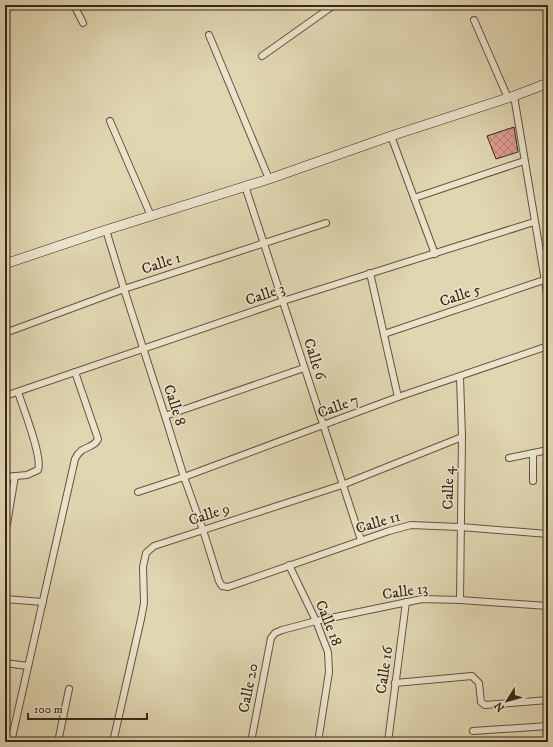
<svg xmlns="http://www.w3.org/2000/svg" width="553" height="747" viewBox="0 0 553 747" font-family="'IM FELL DW Pica',serif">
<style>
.building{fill:url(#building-cross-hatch);stroke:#3a2715}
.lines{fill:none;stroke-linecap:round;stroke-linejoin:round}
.minor-casing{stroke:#64533c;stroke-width:8}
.secondary-casing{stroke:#3a2715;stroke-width:10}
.minor{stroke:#ebe4cd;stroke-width:6}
.secondary{stroke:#ebe4cd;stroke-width:9}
.labels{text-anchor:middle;stroke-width:3;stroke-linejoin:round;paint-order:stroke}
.street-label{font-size:15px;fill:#3a2715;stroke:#ebe4cd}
</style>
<defs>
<pattern id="building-cross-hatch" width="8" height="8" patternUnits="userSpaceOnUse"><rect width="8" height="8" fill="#df9d91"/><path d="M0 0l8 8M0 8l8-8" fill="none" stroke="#b68075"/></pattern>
</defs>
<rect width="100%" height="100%" fill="#e0d6b2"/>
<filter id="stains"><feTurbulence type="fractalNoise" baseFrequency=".005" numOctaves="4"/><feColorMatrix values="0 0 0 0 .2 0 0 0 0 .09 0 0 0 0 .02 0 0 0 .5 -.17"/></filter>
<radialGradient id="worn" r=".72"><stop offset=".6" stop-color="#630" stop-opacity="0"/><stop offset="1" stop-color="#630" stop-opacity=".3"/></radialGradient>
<path class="building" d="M514,127L518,152L496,159L487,136Z"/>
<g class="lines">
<g class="minor-casing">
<g id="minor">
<path d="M74,5L83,23"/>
<path d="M474,20L508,98"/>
<path d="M209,35L269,179"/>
<path d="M262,56L334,5"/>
<path d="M514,96L548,299"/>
<path d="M110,121L151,216"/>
<path d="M391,136L435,254"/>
<path d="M245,186L361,540"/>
<path d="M414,198L524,161"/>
<path d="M106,230L124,289L165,416L184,477L203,530L219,581L222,586L228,587L389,531L411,525L460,527L548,534"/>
<path d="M370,273L398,397"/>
<path d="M5,333L124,289L326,223"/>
<path d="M384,334L544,280"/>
<path d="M5,396L283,301L534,222"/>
<path d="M165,416L304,368"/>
<path d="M509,458L548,450"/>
<path d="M5,477L27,475L38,470C43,457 23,408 18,392"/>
<path d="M533,481V453"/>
<path d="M138,492L184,477L398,397L548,346"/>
<path d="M5,528L7,524L15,476"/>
<path d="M289,565L316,621L328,652L329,672L318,742"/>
<path d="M5,599L43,602"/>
<path d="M460,600L462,437L460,377"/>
<path d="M5,663L28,666"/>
<path d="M395,683L472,676L479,683L481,702L485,705L548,700"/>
<path d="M473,731L548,726"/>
<path d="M11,742L75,459C82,444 93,450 98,439L75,372"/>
<path d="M58,742L69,689"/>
<path d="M113,742L141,619L144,603L143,567L146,553L154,546L342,485L462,437"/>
<path d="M251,742L271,638L275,633L282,630L316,621L422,599L460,600L548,606"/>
<path d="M388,742L406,602"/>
</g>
</g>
<g class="secondary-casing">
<path id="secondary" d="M5,264L106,230L269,179L391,136L514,96L548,83"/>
</g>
<use href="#minor" class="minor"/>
<use href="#secondary" class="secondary"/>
</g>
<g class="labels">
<g class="street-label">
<text transform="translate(161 263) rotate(-18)" y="5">Calle 1</text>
<text transform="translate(265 294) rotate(-19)" y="5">Calle 3</text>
<text transform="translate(460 295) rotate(-19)" y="5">Calle 5</text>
<text transform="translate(315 359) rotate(72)" y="5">Calle 6</text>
<text transform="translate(175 405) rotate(72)" y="5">Calle 8</text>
<text transform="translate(338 406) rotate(-20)" y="5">Calle 7</text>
<text transform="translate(448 488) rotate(-89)" y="5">Calle 4</text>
<text transform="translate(209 514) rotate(-18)" y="5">Calle 9</text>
<text transform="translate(378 522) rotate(-17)" y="5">Calle 11</text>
<text transform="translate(405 591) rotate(-8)" y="5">Calle 13</text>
<text transform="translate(329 623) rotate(68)" y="5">Calle 18</text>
<text transform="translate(384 670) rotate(-82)" y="5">Calle 16</text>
<text transform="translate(248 688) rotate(-79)" y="5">Calle 20</text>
</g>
</g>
<rect width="553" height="747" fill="none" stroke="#e0d6b2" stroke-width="20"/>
<rect x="6" y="6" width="541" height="735" fill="none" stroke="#3a2715" stroke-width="2"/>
<rect x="10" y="10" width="533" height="727" fill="none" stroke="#3a2715"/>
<g transform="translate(507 701) rotate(233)" stroke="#ebe4cd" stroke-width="3" paint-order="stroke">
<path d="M0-3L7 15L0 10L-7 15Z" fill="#3a2715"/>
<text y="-6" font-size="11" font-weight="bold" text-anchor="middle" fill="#3a2715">N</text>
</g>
<path d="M28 713v6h119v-6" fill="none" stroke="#3a2715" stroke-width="2"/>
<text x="34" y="713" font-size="12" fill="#3a2715" stroke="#ebe4cd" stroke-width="3" paint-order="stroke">100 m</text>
<rect width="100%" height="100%" filter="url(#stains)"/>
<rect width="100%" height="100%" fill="url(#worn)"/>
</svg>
